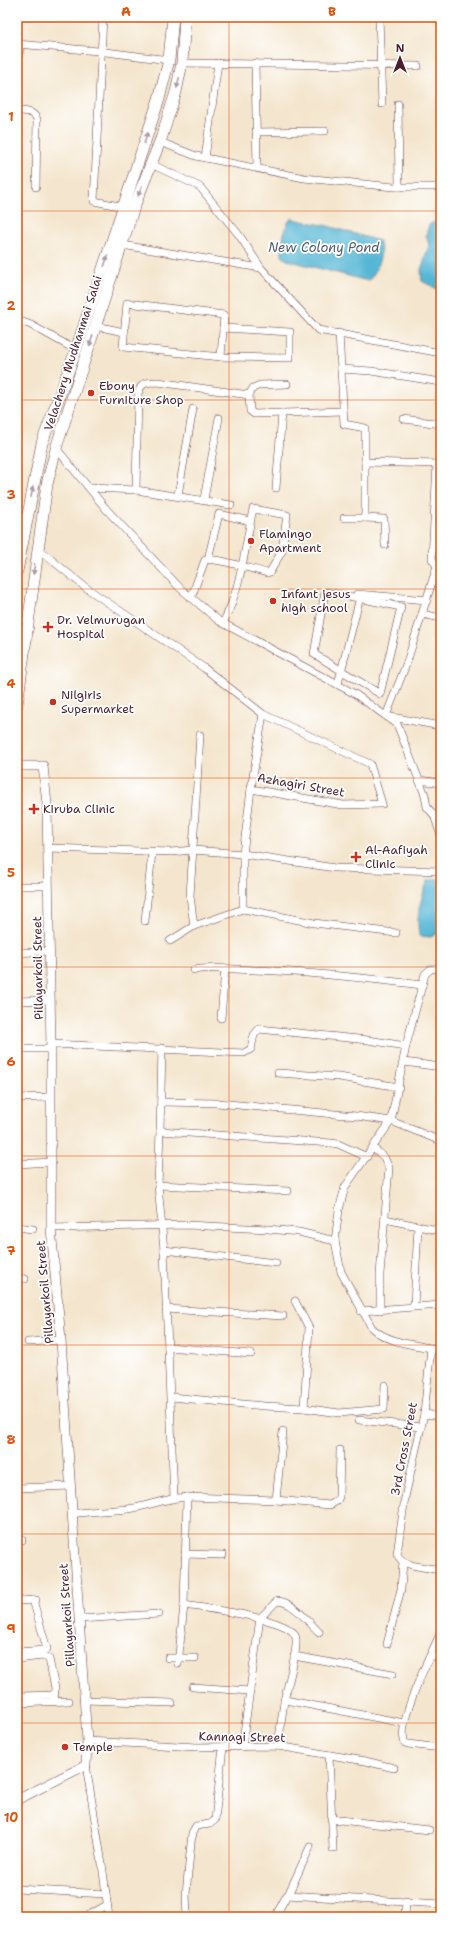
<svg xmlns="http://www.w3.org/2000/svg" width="458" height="1934" viewBox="0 0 458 1934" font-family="'Shantell Sans',sans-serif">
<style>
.water{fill:#57b7d5;stroke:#506b80}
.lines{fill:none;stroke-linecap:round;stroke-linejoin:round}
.street-casing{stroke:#643d43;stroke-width:8}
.secondary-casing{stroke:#643d43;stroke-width:10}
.primary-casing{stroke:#643d43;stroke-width:12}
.street{stroke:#fff;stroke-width:7}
.secondary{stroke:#fff;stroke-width:9}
.primary{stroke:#fff;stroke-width:11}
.oneway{fill:#ae9aa0}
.grid{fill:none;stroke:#e0560e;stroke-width:1;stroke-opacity:0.55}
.poi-dot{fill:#c8321e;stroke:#fff;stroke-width:1.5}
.labels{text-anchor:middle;stroke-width:3.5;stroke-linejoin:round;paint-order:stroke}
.street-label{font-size:12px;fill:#4a1f2b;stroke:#fff}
.poi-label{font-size:12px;fill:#4a1f2b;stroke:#fff;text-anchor:start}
.water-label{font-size:13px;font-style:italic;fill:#4f5c6f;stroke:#fff}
.neatline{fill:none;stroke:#e0560e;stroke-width:1.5}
.grid-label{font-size:13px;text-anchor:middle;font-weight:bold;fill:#e0560e}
</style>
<rect width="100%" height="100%" fill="#fff"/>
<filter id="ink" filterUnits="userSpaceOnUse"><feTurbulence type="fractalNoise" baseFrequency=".025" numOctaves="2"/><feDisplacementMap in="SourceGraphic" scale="8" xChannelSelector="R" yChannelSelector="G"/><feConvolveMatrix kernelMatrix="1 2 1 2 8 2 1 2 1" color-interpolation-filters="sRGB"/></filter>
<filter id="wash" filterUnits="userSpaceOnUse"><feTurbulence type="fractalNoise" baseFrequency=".012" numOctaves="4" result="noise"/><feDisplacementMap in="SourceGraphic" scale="16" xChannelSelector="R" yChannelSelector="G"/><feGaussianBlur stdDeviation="0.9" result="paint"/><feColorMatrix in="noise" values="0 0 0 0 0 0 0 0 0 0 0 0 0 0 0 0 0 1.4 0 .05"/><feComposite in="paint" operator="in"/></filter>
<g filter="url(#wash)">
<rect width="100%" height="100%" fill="#f4e6ce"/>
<g class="water">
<path d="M292,218L297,220L328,226L379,241C384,252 377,272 369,280H364L287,260L282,256C282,245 283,225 292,218Z"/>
<path d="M434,222L441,223V291L422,281L421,270L429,245L426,235L429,225Z"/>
<path d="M441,879V931L431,937L419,936C416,912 420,903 428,880Z"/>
</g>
</g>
<g filter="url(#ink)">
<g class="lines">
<g class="street-casing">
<g id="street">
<path d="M103,17L94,201L124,207"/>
<path d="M379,17L382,104"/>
<path d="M17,44L98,51L169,60"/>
<path d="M182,63L418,66"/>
<path d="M255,63L257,167"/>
<path d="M17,83L20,45"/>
<path d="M398,104L399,187"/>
<path d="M17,111C25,111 33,111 37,119L36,187"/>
<path d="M256,132L325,131"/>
<path d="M160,142L196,156L304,178L394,187H441"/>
<path d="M205,158L218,63"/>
<path d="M151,164L200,187L239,235L261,268"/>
<path d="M122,245L261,268L318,330L441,353"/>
<path d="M127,303L224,315L221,357L123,347Z"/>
<path d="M17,320L31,325L76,350"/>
<path d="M96,326L124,332"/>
<path d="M339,333L344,424L365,428V462L437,464L432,559L437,566"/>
<path d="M221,357L290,358V332L223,328"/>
<path d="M341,369L371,371L441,382"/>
<path d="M287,384L260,385L253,388L249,395L250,411L254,414L343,411"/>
<path d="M404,419L441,424"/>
<path d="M56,448L107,510L180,588L219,621L355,694L397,724L425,795L427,807L434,815L441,836"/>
<path d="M91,488L136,490L231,505"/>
<path d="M276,488L282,413"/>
<path d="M136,490L138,394C141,382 147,382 158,382L249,395"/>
<path d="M178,495L193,409"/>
<path d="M204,499L219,418"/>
<path d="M17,517L27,518"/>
<path d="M344,518H365V462"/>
<path d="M365,518L384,519L385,545"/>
<path d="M37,548L85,587L204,668L263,714L370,764L382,804L343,805L251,789L263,714"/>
<path d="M208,559L219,514L250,521"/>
<path d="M441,564L437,566L407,662L386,716L441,726"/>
<path d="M357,594L427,600"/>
<path d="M191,598L205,560C215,557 255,570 267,573L270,572L282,551L287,515L253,509C245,547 241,589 223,623"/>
<path d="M422,614L441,618"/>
<path d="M338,684L341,672L359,601V598L401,607L380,694L314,654L325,592L359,598"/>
<path d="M419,780L441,783"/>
<path d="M48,848L171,852L193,850L243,854L335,868L441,871"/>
<path d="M17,886H48"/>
<path d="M243,909V854L251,789"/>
<path d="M145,921L152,852"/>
<path d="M194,926L243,909L314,923L396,933"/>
<path d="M170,941L194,926L190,896L200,735"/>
<path d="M17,953L49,951"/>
<path d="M441,968L431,969L425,974L406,1046L391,1121L345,1187L339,1210L335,1241L341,1272L372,1328C389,1344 419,1345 441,1350"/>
<path d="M194,970C214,967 234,969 255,970C311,972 366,978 422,985"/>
<path d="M17,1001L50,1000"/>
<path d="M221,1018L225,969"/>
<path d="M51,1044L244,1053L251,1049L254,1035L259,1029L368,1040L406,1046"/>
<path d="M162,1048L160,1131L331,1143L338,1144L367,1157"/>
<path d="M17,1049H51"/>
<path d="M404,1062L441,1067"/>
<path d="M278,1073L339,1077L399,1087"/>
<path d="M17,1098L51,1097"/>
<path d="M161,1102L217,1103L356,1116L391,1121L441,1141"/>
<path d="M160,1131L158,1185L164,1250L174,1498"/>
<path d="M373,1148L384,1157L389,1168L380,1274V1310"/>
<path d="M17,1164L51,1162"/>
<path d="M158,1185L288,1191"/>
<path d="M385,1219L441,1231"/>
<path d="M17,1227L33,1229"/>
<path d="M51,1228L187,1225L268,1229L299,1232L335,1241"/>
<path d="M164,1250L276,1263"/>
<path d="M17,1278L25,1279"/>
<path d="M414,1306L418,1226"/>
<path d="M166,1309L283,1316"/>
<path d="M361,1311L441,1305"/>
<path d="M28,1342L61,1340"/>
<path d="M168,1347L251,1354"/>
<path d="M431,1348L424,1414L405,1497L397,1554C403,1568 428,1567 441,1570"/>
<path d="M171,1397L264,1406L304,1408L309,1328L295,1301"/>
<path d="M304,1408L339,1413L384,1409L385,1385"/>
<path d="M424,1414L441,1416"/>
<path d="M359,1420L421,1427"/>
<path d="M17,1488L71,1486"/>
<path d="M187,1497L184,1605C203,1608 288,1618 295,1635C300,1645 287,1687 284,1701C282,1716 280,1731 278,1746"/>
<path d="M276,1500L283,1431"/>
<path d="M72,1514C91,1511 110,1511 128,1509C148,1506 166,1498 187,1497L276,1500L330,1505L337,1501L339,1497L340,1450"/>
<path d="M17,1540H22"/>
<path d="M185,1554L223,1555"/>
<path d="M17,1601L36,1600"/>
<path d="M79,1619L159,1614"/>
<path d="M441,1632C432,1652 395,1724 405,1743L408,1744L441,1748"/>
<path d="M387,1644L401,1589L403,1562"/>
<path d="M17,1652L46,1650L47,1649L33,1600"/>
<path d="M294,1656L393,1674"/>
<path d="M430,1656L441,1657"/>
<path d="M168,1658H195"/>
<path d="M17,1659L43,1656L49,1659L55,1688L54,1701"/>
<path d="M178,1664L184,1605"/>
<path d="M17,1678L18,1695L21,1696L55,1695"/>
<path d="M193,1687L250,1691"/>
<path d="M85,1700L172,1703"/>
<path d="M285,1700L404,1723"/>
<path d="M17,1703L69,1701"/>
<path d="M87,1741L197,1747L278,1746L365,1761L394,1768"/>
<path d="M242,1747L260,1618L277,1601C293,1601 308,1622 319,1632"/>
<path d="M329,1755L333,1849"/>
<path d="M86,1765L102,1864L109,1917"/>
<path d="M331,1819L429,1830"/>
<path d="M17,1889L106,1894"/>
<path d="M288,1895L310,1847"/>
<path d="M85,1917L107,1905"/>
<path d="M187,1917L186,1894L192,1833L196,1826L210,1824L215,1820L223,1747"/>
<path d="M275,1917L287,1895L441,1904"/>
<path d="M405,1917L406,1901"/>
</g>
</g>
<g class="secondary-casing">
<path id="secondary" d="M17,766H43L47,804L51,1049V1228L61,1340L87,1741L86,1765L17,1800"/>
</g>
<g class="primary-casing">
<g id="primary">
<path d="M17,571L42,443L76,350L159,99L169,60L173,17"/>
<path d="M17,705L47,484L57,445L134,207L161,139L176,92L182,63L185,17"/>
</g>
</g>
<use href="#street" class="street"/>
<use href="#secondary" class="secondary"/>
<use href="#primary" class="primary"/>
</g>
<defs><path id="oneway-solid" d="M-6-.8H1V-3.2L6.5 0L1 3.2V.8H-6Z"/></defs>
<g class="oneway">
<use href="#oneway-solid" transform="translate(178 83) rotate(103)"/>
<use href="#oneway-solid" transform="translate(146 138) rotate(-71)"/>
<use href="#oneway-solid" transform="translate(140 191) rotate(111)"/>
<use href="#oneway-solid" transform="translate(106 261) rotate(-72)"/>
<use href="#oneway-solid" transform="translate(91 341) rotate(108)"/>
<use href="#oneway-solid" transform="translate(32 492) rotate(-79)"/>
<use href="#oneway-solid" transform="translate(34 569) rotate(97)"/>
</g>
</g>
<path class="grid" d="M229,17V1917M17,211H441M17,400H441M17,589H441M17,778H441M17,967H441M17,1156H441M17,1345H441M17,1534H441M17,1723H441"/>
<g class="poi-dot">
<circle cx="91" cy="393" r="4"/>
<circle cx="251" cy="541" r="4"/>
<circle cx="273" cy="601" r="4"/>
<path d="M46 621h4v4h4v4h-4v4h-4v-4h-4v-4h4z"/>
<circle cx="53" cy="702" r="4"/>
<path d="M32 803h4v4h4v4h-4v4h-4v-4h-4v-4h4z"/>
<path d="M354 851h4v4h4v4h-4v4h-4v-4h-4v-4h4z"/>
<circle cx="65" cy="1747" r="4"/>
</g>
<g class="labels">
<g class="street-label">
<text transform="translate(73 353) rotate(-72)" y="4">Velachery Mudhanmai Salai</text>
<text transform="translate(301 785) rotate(10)" y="4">Azhagiri Street</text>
<text transform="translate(38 968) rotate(-91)" y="4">Pillayarkoil Street</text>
<text transform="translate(45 1292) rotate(-95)" y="4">Pillayarkoil Street</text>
<text transform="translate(404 1449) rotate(-79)" y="4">3rd Cross Street</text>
<text transform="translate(67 1615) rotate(-94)" y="4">Pillayarkoil Street</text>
<text transform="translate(242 1737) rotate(1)" y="4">Kannagi Street</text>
</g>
<g class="poi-label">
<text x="99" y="390">Ebony<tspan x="99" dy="14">Furniture Shop</tspan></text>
<text x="259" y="538">Flamingo<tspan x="259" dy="14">Apartment</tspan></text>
<text x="281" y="598">Infant jesus<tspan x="281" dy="14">high school</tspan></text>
<text x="57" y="624">Dr. Velmurugan<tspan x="57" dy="14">Hospital</tspan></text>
<text x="61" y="699">Nilgiris<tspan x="61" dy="14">Supermarket</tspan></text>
<text x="43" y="813">Kiruba Clinic</text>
<text x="365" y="854">Al-Aafiyah<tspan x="365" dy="14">Clinic</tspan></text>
<text x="73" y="1751">Temple</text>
</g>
<g class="water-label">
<text x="324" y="252">New Colony Pond</text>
</g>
</g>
<rect width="458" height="1934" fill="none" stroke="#fff" stroke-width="44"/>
<g transform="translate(400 58)" stroke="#ffffff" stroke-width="3" paint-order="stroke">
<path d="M0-3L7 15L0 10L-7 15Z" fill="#4a1f2b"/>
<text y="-6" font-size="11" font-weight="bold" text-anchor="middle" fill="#4a1f2b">N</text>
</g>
<rect x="22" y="22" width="414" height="1890" class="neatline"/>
<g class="grid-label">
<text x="126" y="16">A</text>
<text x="332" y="16">B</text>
<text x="11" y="121">1</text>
<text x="11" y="310">2</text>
<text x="11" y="499">3</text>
<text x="11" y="688">4</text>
<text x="11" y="877">5</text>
<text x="11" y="1066">6</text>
<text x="11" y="1255">7</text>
<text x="11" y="1444">8</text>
<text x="11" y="1633">9</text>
<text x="11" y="1822">10</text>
</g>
</svg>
